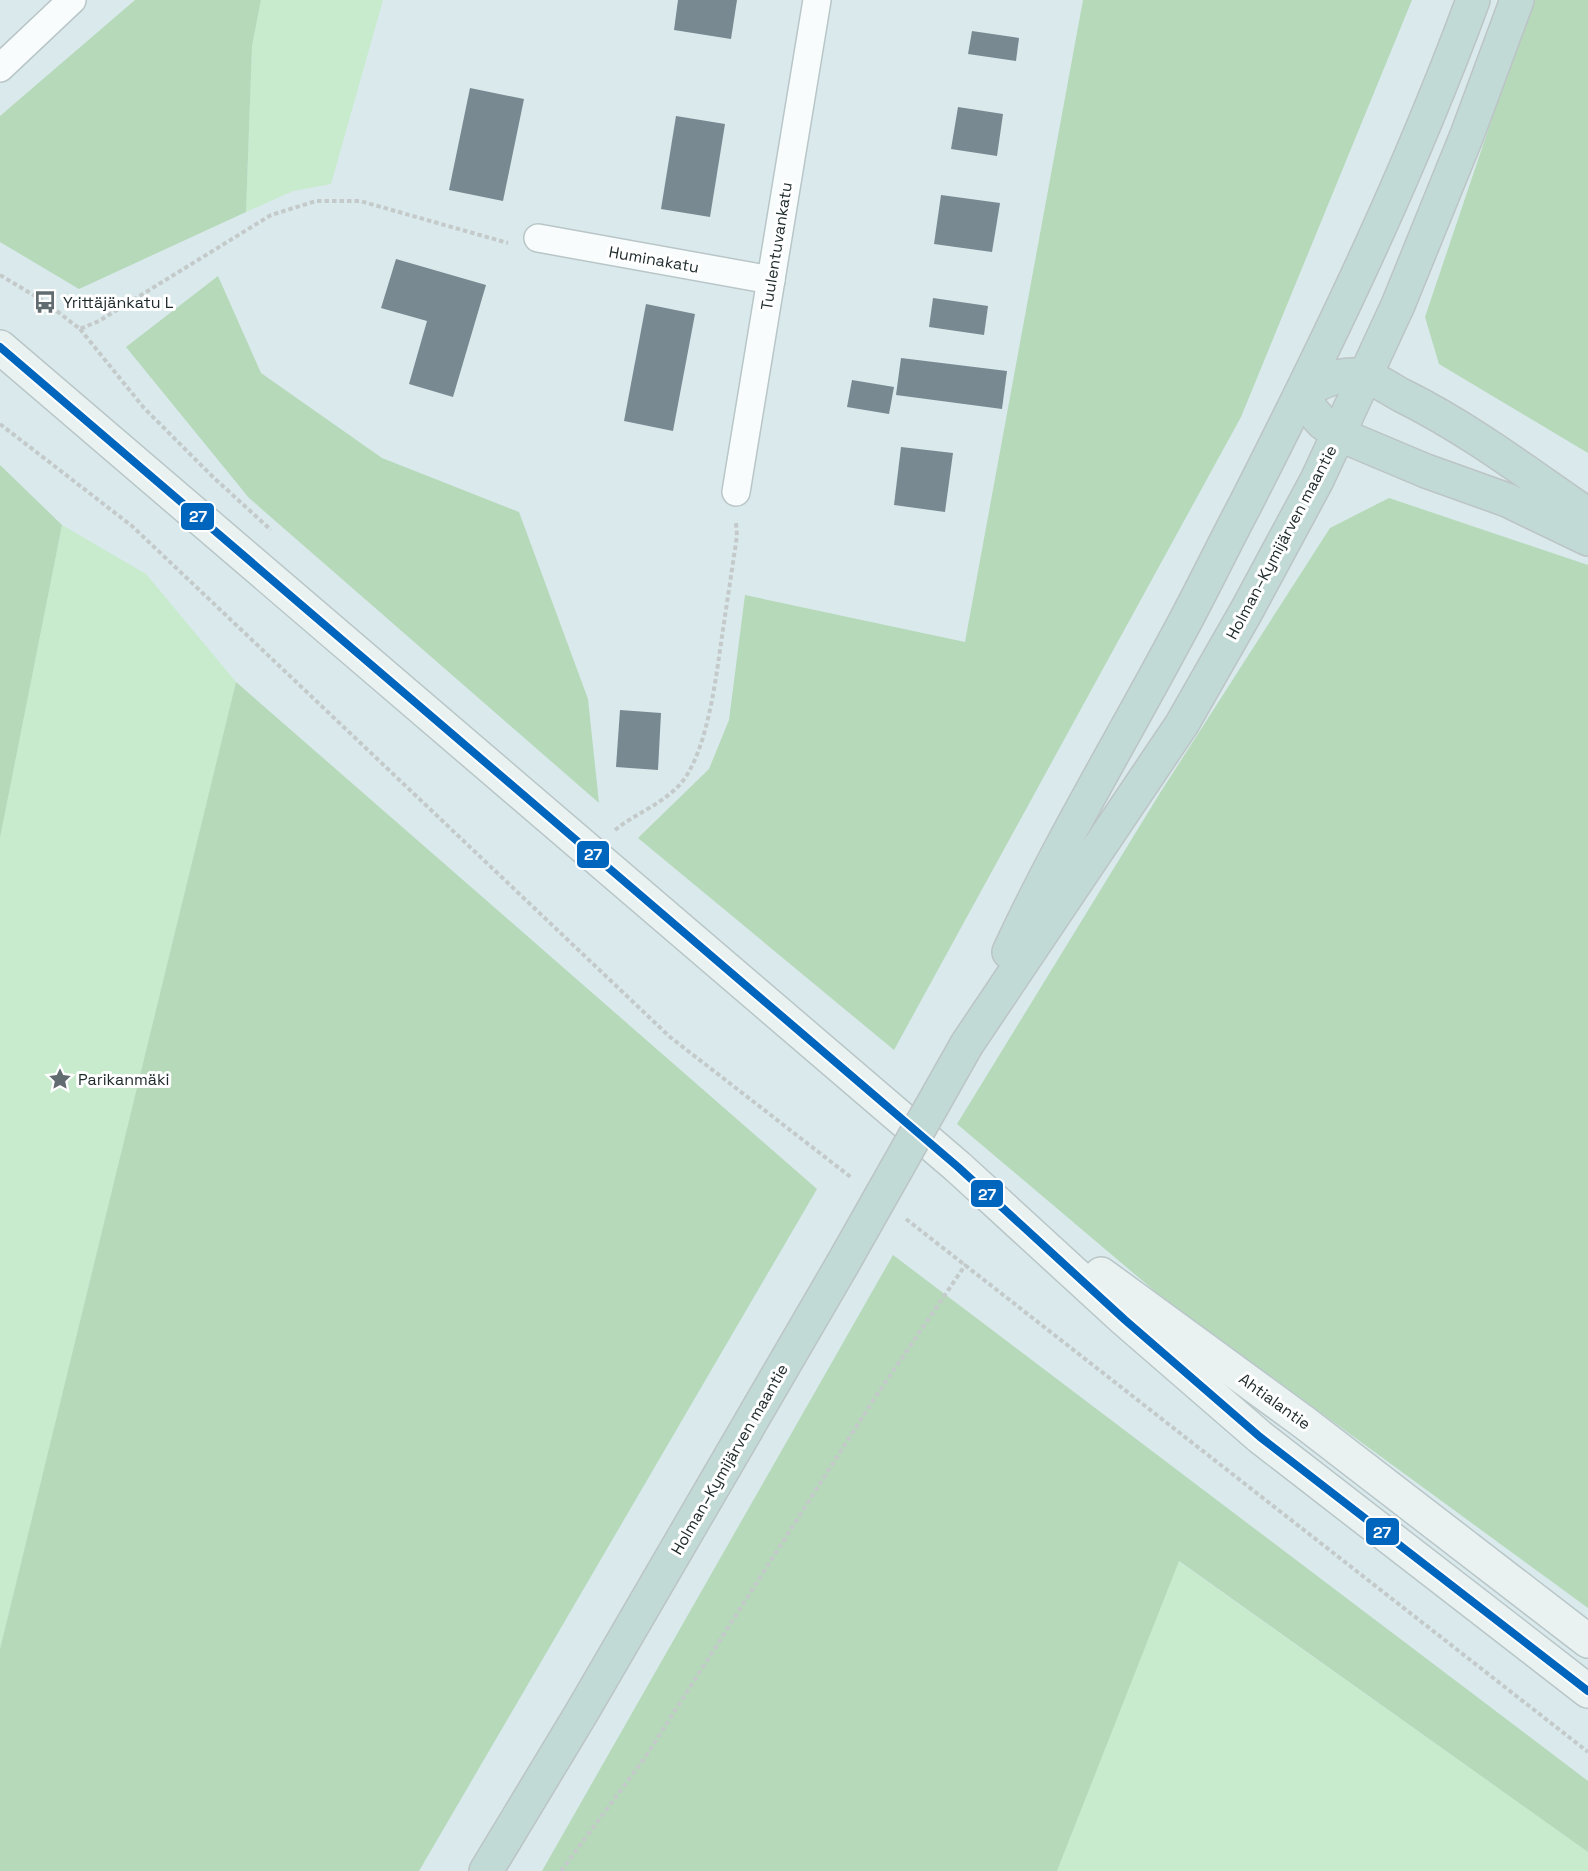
<svg xmlns="http://www.w3.org/2000/svg" width="1588" height="1871" viewBox="0 0 1588 1871" font-family="'Space Grotesk',sans-serif">
<style>
.green{fill:#c7ebcc}
.forest{fill:#b5d9b9}
.building{fill:#788991}
.lines{fill:none;stroke-linecap:round;stroke-linejoin:round}
.street-casing{stroke:#b9c6c8;stroke-width:30}
.secondary-casing{stroke:#b9c6c8;stroke-width:36}
.highway-casing{stroke:#bcc4c5;stroke-width:36}
.path{stroke:#c4caca;stroke-width:4;stroke-dasharray:4.5 3;stroke-linecap:butt}
.street{stroke:#f9fcfc;stroke-width:27}
.secondary{stroke:#e9f2f1;stroke-width:33}
.highway{stroke:#c2dad6;stroke-width:33}
.highway-bridge-casing{stroke:#bcc4c5;stroke-width:36;stroke-linecap:butt}
.highway-bridge{stroke:#c2dad6;stroke-width:33}
.bus-1-casing{stroke:#fff;stroke-width:12}
.bus-1{stroke:#0065bd;stroke-width:8}
.labels{text-anchor:middle;stroke-width:6;stroke-linejoin:round;paint-order:stroke}
.street-label{font-size:16px;fill:#1e292b;stroke:#fff}
.poi-label{font-size:16px;fill:#1e292b;stroke:#fff;text-anchor:start}
.line-badge{stroke:#fff;stroke-width:2}
.badge-label{font-size:16px;text-anchor:middle;font-weight:bold;fill:#fff}
</style>
<rect width="100%" height="100%" fill="#dae9ec"/>
<g class="green">
<path d="M261,0H383L331,184L293,191L246,212L252,46Z"/>
<path d="M62,525L146,574L236,682L0,1649V838Z"/>
<path d="M1178,1561L1588,1852V1871H1057Z"/>
</g>
<g class="forest">
<path d="M135,0H261L252,46L246,212L79,289L0,242V116Z"/>
<path d="M1083,0H1412L1241,417L894,1050L638,838L709,769L729,720L745,595L965,642Z"/>
<path d="M1532,0H1588V453L1439,364L1425,317Z"/>
<path d="M218,276L261,373L382,458L519,512L588,699L599,803L249,498L126,347Z"/>
<path d="M0,465L62,525L0,838Z"/>
<path d="M1389,498L1588,565V1608L1157,1293L957,1124L1160,793L1330,528Z"/>
<path d="M236,682L817,1189L419,1871H0V1649Z"/>
<path d="M893,1255L1588,1781V1852L1179,1561L1057,1871H542Z"/>
</g>
<g class="building">
<path d="M678,0H737L731,39L674,30Z"/>
<path d="M972,31L1019,38L1016,61L968,54Z"/>
<path d="M470,88L524,99L503,201L449,190Z"/>
<path d="M958,107L1003,114L997,156L951,149Z"/>
<path d="M676,116L725,124L710,217L661,209Z"/>
<path d="M941,195L1000,203L992,252L934,244Z"/>
<path d="M396,259L486,285L453,397L409,384L427,321L381,308Z"/>
<path d="M933,298L988,306L984,335L929,327Z"/>
<path d="M646,304L695,314L673,431L624,421Z"/>
<path d="M901,358L1007,371L1002,409L896,395Z"/>
<path d="M852,380L894,387L889,414L847,407Z"/>
<path d="M901,447L953,453L945,512L894,505Z"/>
<path d="M620,710L661,713L658,770L616,767Z"/>
</g>
<g class="lines">
<g class="street-casing">
<g id="street">
<path d="M0,68L72,0"/>
<path d="M538,238L771,280"/>
<path d="M736,492L817,0"/>
</g>
</g>
<g class="secondary-casing">
<g id="secondary">
<path d="M0,347L958,1167L1125,1320L1260,1437L1588,1691"/>
<path d="M1101,1274L1305,1423L1588,1641"/>
</g>
</g>
<g class="highway-casing">
<g id="highway">
<path d="M1303,392C1322,381 1342,372 1364,376C1376,379 1390,389 1401,395C1468,428 1527,473 1588,515"/>
<path d="M1303,392L1312,411L1323,423L1338,434L1426,471L1507,500L1588,539"/>
<path d="M1009,952C1058,846 1119,745 1174,642C1199,597 1221,550 1245,505C1329,340 1409,174 1473,0"/>
<path d="M967,1044L1182,724L1247,610L1317,480L1398,305L1467,135L1517,0"/>
<path d="M486,1871L582,1712L842,1265"/>
</g>
</g>
<g class="path">
<path d="M0,275L45,302L80,329L99,321L271,215L316,201H360L508,243"/>
<path d="M80,329L144,408L213,477L271,530"/>
<path d="M0,424L132,526L670,1037L852,1178"/>
<path d="M615,830C636,813 665,803 682,782C708,749 716,677 722,636C727,603 732,569 737,536L736,523"/>
<path d="M906,1219L1588,1752"/>
<path d="M561,1871L646,1756L874,1399L966,1264"/>
</g>
<use href="#street" class="street"/>
<use href="#secondary" class="secondary"/>
<use href="#highway" class="highway"/>
<g class="highway-bridge-casing">
<path id="highway-bridge" d="M842,1265L967,1044"/>
</g>
<use href="#highway-bridge" class="highway-bridge"/>
<g class="bus-1-casing">
<path id="bus-1" d="M0,347L958,1167L1125,1320L1260,1437L1588,1691"/>
</g>
<use href="#bus-1" class="bus-1"/>
</g>
<defs>
<g id="bus-bare" transform="scale(1.8)"><path d="M-5-6H5V4H4V6H2V4H-2V6H-4V4H-5ZM-3.5-4V0h7V-4ZM-3.5 1.2v1.5H-2V1.2ZM2 1.2v1.5H3.5V1.2Z" fill="#606c6f" stroke="#fff" stroke-width="2.5" paint-order="stroke"/></g>
<g id="sight-bare" transform="scale(1.8)"><path d="M0-6L1.8-2.2L6-1.7L2.9 1.2L3.7 5.4L0 3.3L-3.7 5.4L-2.9 1.2L-6-1.7L-1.8-2.2Z" fill="#606c6f" stroke="#fff" stroke-width="2.5" paint-order="stroke"/></g>
</defs>
<g fill-rule="evenodd">
<use href="#bus-bare" x="45" y="302"/>
<use href="#sight-bare" x="60" y="1079"/>
</g>
<g class="labels">
<g class="street-label">
<text transform="translate(776 246) rotate(-81)" y="6">Tuulentuvankatu</text>
<text transform="translate(654 259) rotate(10)" y="6">Huminakatu</text>
<text transform="translate(1281 542) rotate(-62)" y="6">Holman–Kymijärven maantie</text>
<text transform="translate(1275 1401) rotate(36)" y="6">Ahtialantie</text>
<text transform="translate(729 1459) rotate(-60)" y="6">Holman–Kymijärven maantie</text>
</g>
<g class="poi-label">
<text x="63" y="308">Yrittäjänkatu L</text>
<text x="78" y="1085">Parikanmäki</text>
</g>
</g>
<g class="line-badge">
<rect x="180" y="502" width="35" height="29" rx="6" fill="#0065bd"/>
<rect x="576" y="840" width="34" height="29" rx="6" fill="#0065bd"/>
<rect x="970" y="1179" width="34" height="29" rx="6" fill="#0065bd"/>
<rect x="1365" y="1517" width="35" height="29" rx="6" fill="#0065bd"/>
</g>
<g class="badge-label">
<text x="198" y="522">27</text>
<text x="593" y="860">27</text>
<text x="987" y="1200">27</text>
<text x="1382" y="1538">27</text>
</g>
</svg>
